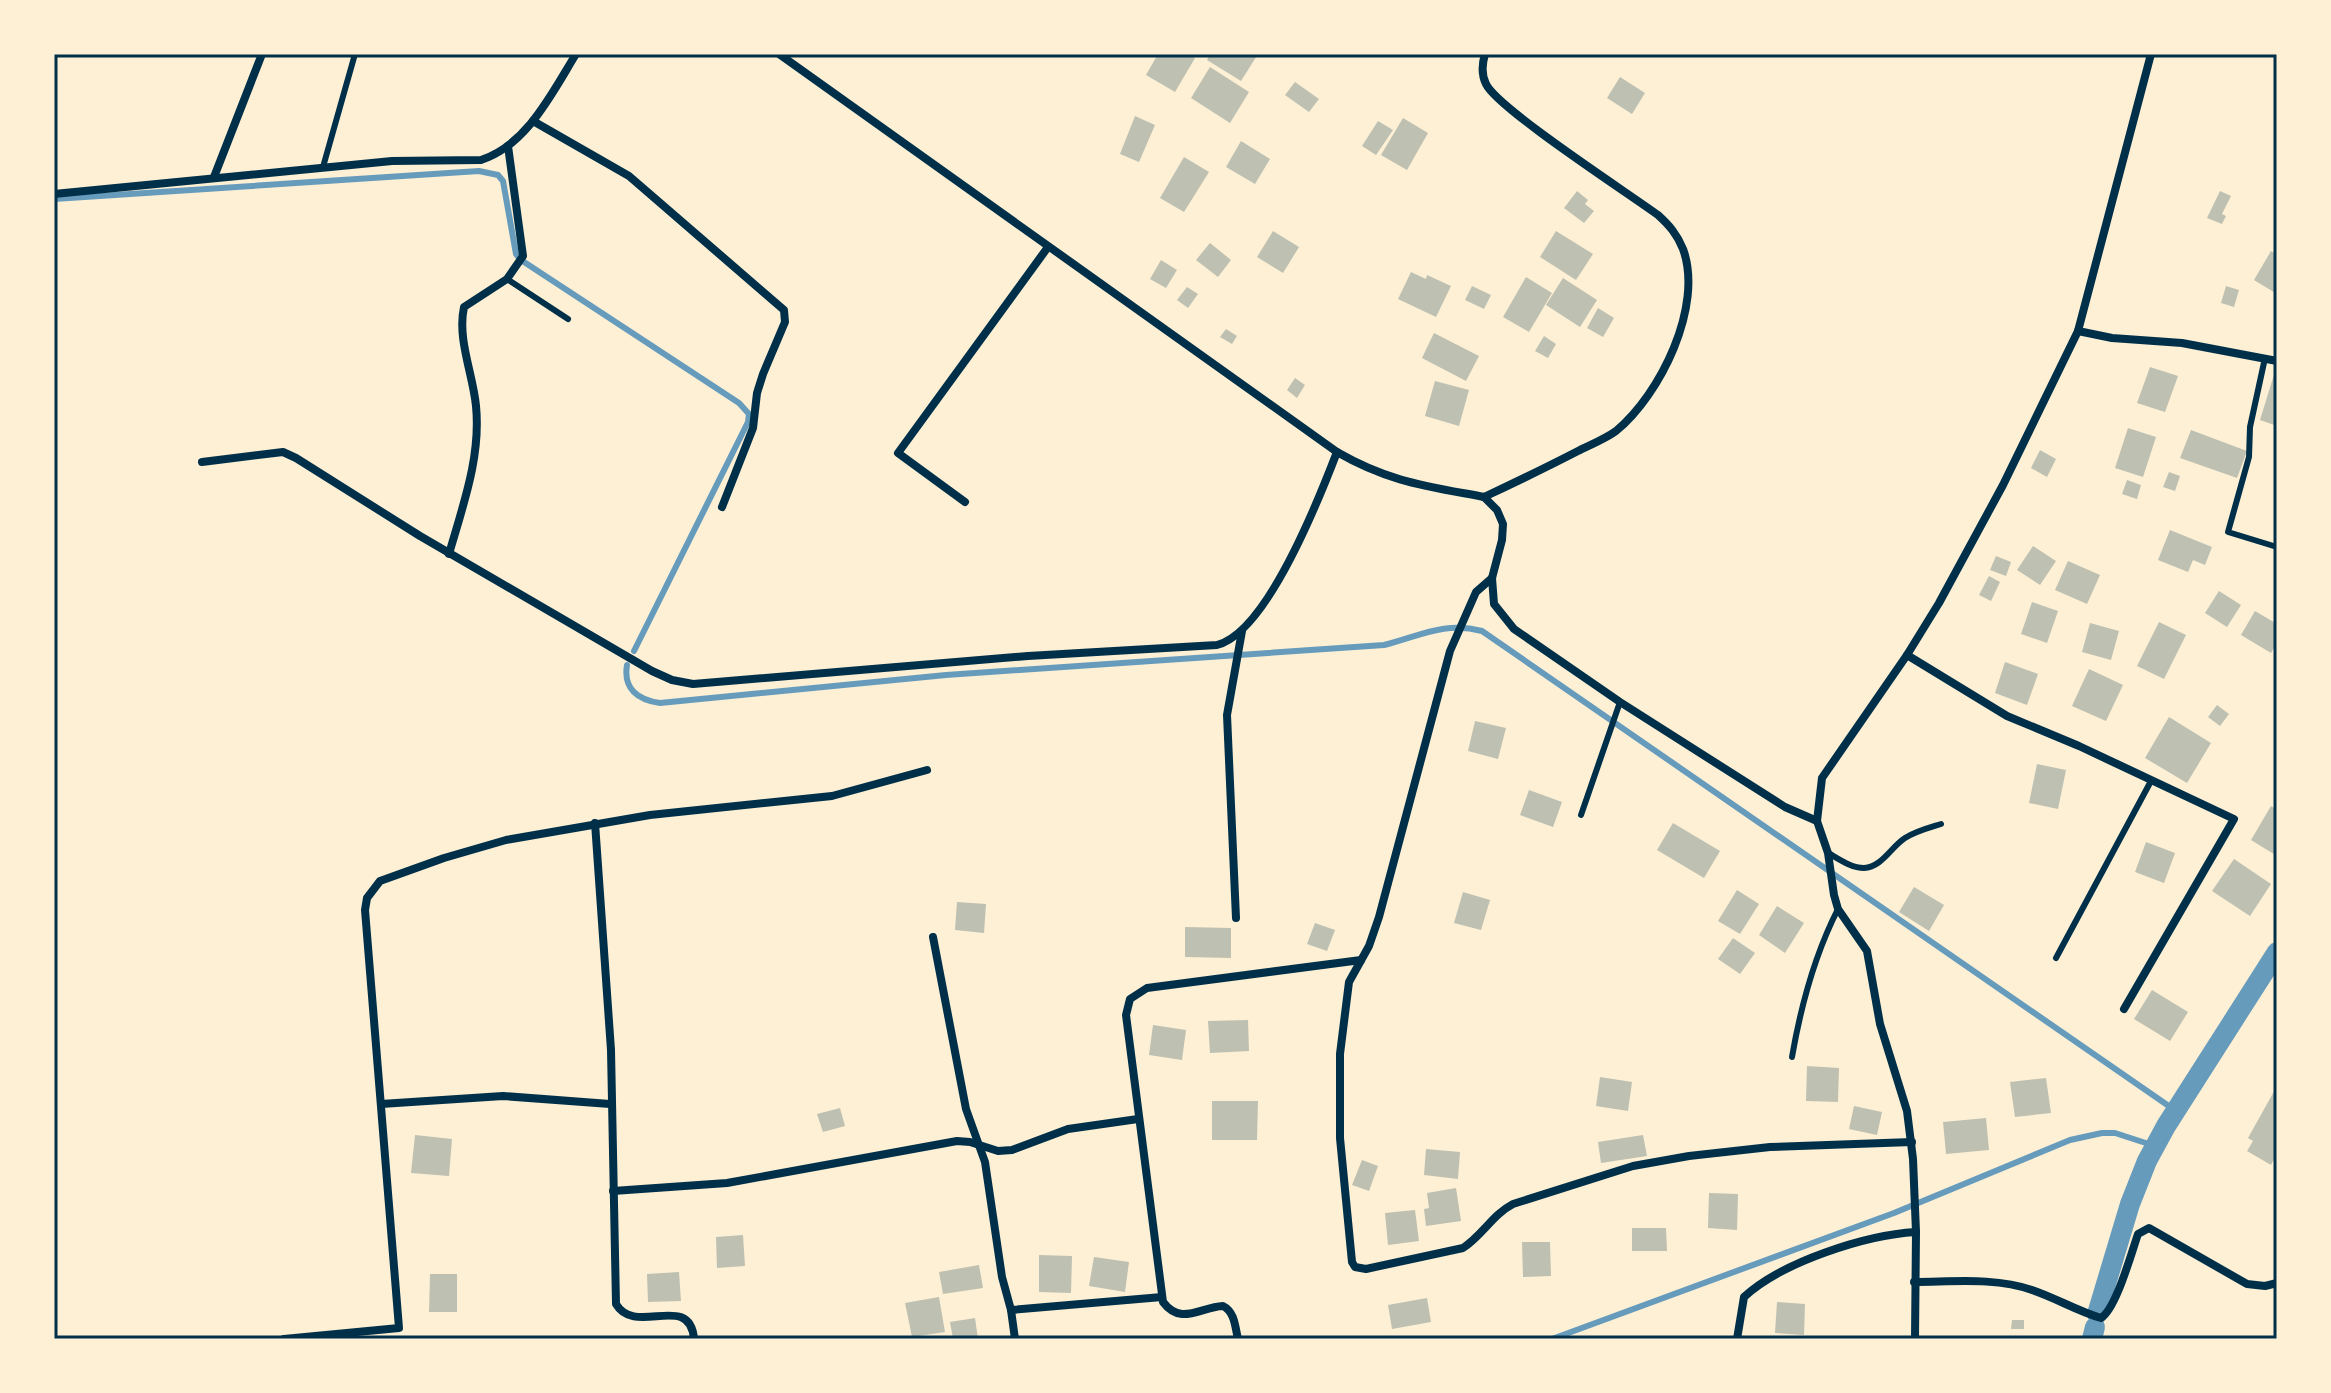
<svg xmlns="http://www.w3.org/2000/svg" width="2331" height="1393" viewBox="0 0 2331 1393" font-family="'Source Sans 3',sans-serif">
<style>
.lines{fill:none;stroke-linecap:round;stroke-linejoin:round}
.stream{stroke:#669bbc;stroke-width:6}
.canal{stroke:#669bbc;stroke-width:20}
.building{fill:#bec0b2}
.service{stroke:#003049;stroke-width:6}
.minor{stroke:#003049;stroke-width:8}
.neatline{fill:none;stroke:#003049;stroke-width:3}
</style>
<rect width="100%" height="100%" fill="#fdf0d5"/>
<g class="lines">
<g class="stream">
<path d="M54,199L479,171L498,175L503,181L516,254L521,260L739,403L749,414L748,422L634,651"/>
<path d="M627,665C623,689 638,700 660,703L946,675L1384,645C1420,636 1444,621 1482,631L2176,1111"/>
<path d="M1552,1339L1894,1213L2070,1140L2102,1133H2115L2155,1146"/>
</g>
<g class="canal">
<path d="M2097,1314L2130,1204L2147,1161L2166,1126L2277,952"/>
<path d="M2092,1339L2095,1327"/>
</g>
</g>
<g class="building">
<path d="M1158,54H1189L1195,58L1175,92L1146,75Z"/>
<path d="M1210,54H1258L1241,81L1207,60Z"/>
<path d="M1210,67L1249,92L1230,123L1191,98Z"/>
<path d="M1620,77L1645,93L1632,114L1607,98Z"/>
<path d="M1295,82L1319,99L1309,112L1285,95Z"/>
<path d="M1135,116L1155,125L1139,162L1120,154Z"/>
<path d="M1403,118L1428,133L1407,170L1381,155Z"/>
<path d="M1378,121L1393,130L1376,155L1362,146Z"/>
<path d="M1241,141L1270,159L1255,184L1226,167Z"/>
<path d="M1184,157L1209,172L1184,212L1160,198Z"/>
<path d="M1577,191L1588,200L1585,204L1594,211L1584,223L1564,208Z"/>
<path d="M2220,191L2231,196L2222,214L2226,216L2222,224L2207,218Z"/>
<path d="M1273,231L1299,247L1283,273L1257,257Z"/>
<path d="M1556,231L1593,254L1576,280L1540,257Z"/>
<path d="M1210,243L1231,260L1218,277L1196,260Z"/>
<path d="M2271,251L2277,254V294L2254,280Z"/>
<path d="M1161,260L1177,270L1166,288L1150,279Z"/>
<path d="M1411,272L1426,279L1427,275L1451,286L1436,317L1398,299Z"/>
<path d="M1526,277L1552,293L1529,332L1503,317Z"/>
<path d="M1563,278L1597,300L1580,327L1546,305Z"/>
<path d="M1472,286L1491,295L1484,309L1465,300Z"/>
<path d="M2226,286L2239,290L2234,307L2221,303Z"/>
<path d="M1187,287L1198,294L1188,308L1177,300Z"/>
<path d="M1598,308L1614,318L1603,337L1587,328Z"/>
<path d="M1226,329L1237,336L1232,344L1220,337Z"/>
<path d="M1434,333L1479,356L1466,381L1422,358Z"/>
<path d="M1544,336L1556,344L1548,358L1535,351Z"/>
<path d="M2150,367L2178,376L2165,412L2137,403Z"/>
<path d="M2276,368H2277V426L2260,420Z"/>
<path d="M1295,378L1305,385L1297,398L1287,390Z"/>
<path d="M1435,381L1469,390L1459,426L1425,416Z"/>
<path d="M2128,428L2156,437L2143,477L2115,468Z"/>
<path d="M2191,430L2247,451L2237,478L2180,458Z"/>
<path d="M2040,450L2056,459L2047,477L2031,468Z"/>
<path d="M2169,472L2180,476L2175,491L2163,487Z"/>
<path d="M2127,480L2141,485L2137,499L2122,494Z"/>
<path d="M2170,530L2212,547L2205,565L2193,560L2188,572L2158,560Z"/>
<path d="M2033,546L2056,561L2040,585L2017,570Z"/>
<path d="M1996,556L2011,562L2006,576L1990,570Z"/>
<path d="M2068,561L2100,575L2087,604L2055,590Z"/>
<path d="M1989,576L2000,582L1991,601L1979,595Z"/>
<path d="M2219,591L2241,605L2227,627L2205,613Z"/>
<path d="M2032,602L2058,611L2047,643L2021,634Z"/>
<path d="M2255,611L2277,624V643L2271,653L2241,635Z"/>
<path d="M2159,622L2186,635L2164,679L2137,666Z"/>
<path d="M2090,623L2119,631L2111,660L2082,652Z"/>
<path d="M2005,662L2038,674L2027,705L1995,693Z"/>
<path d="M2089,669L2123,685L2106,721L2072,706Z"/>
<path d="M2217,705L2229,714L2220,726L2208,717Z"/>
<path d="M2169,717L2211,743L2187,783L2145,758Z"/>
<path d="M1475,721L1506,728L1498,759L1468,751Z"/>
<path d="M2037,764L2066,770L2058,809L2029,803Z"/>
<path d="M1529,790L1562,802L1553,827L1520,815Z"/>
<path d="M2271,806L2277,810V856L2251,840Z"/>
<path d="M1673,823L1720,851L1704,878L1657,850Z"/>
<path d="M2146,842L2175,853L2164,883L2135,872Z"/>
<path d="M2234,859L2271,884L2250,916L2212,891Z"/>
<path d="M1914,887L1944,905L1929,931L1899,912Z"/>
<path d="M1737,890L1759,904L1740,934L1718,921Z"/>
<path d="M1463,892L1490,900L1481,930L1454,923Z"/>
<path d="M957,902L986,904L984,933L955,930Z"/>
<path d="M1777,906L1804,923L1785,953L1759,935Z"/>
<path d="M1315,923L1335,930L1327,951L1307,944Z"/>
<path d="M1185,927L1231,928V958L1185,957Z"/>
<path d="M1733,938L1755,953L1740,974L1718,959Z"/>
<path d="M2152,990L2188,1012L2170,1041L2134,1019Z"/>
<path d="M1248,1020L1249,1051L1210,1053L1208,1021Z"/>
<path d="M1153,1025L1186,1030L1182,1060L1149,1055Z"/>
<path d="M1807,1066L1839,1068L1838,1102L1806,1101Z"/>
<path d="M1600,1077L1632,1082L1628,1111L1596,1106Z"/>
<path d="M2046,1078L2051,1113L2015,1117L2010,1082Z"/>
<path d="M2277,1086V1153L2271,1165L2247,1151L2253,1141L2248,1138Z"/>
<path d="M1212,1101H1258L1257,1140H1212Z"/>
<path d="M1854,1106L1882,1112L1877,1135L1849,1129Z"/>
<path d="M840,1108L845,1126L823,1132L817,1114Z"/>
<path d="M1986,1118L1989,1150L1946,1154L1943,1122Z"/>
<path d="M415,1135L452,1139L449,1176L411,1173Z"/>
<path d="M1643,1135L1647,1156L1601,1163L1598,1142Z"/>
<path d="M1426,1149L1460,1152L1458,1179L1424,1175Z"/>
<path d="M1362,1160L1378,1166L1369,1191L1352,1185Z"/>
<path d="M1456,1188L1461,1221L1426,1226L1424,1209L1429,1208L1427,1193Z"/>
<path d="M1709,1193L1738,1194L1737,1230L1708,1228Z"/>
<path d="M1415,1210L1419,1241L1388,1245L1385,1213Z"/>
<path d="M1632,1228H1666L1667,1251H1632Z"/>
<path d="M743,1235L745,1266L717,1268L716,1237Z"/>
<path d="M1522,1242H1550L1551,1276L1523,1277Z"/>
<path d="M1039,1255L1072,1256L1071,1293L1039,1292Z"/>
<path d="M1094,1257L1129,1262L1125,1292L1089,1286Z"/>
<path d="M979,1265L983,1288L943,1294L939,1272Z"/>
<path d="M679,1272L681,1301L648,1302L647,1274Z"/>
<path d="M430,1274H457V1312H429Z"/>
<path d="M939,1297L945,1332L912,1337L905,1303Z"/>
<path d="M1427,1298L1431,1322L1392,1329L1388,1305Z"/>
<path d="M1777,1302L1805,1304L1804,1335L1775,1333Z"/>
<path d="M975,1318L978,1339H953L950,1322Z"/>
<path d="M2012,1320H2024V1329H2011Z"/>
</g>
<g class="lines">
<g class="service">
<path d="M323,167L355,54"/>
<path d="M507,279L568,319"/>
<path d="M2265,358L2250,427L2249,457L2228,532L2277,547"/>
<path d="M1581,815L1620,702"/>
<path d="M1828,853C1839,859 1851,868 1864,868C1882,867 1891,847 1905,838C1916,831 1928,828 1941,824"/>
<path d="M2056,958L2151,781"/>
<path d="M1792,1057C1801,1005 1814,956 1838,909"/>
</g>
<g class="minor">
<path d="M779,54L1337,452C1389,482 1426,486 1484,497"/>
<path d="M533,121L629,176L784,310L785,322L763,374L757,393L753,428L722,507"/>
<path d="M214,177L262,54"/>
<path d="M54,194L392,161L481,160C527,145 552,93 576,54"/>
<path d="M2078,331L2112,338L2182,343L2277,361"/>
<path d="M202,462L283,452L296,458L420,536L652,671L672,680L693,684L1028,656L1217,645C1267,632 1319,499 1337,452"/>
<path d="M1484,497C1516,482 1547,467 1578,451C1590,445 1605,439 1616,431C1660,395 1704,306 1683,249C1677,234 1669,225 1658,215C1628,193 1497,108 1486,84C1481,74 1482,64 1485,54"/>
<path d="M1484,497L1497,510L1503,524L1502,540L1492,578L1494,604L1514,629L1620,702L1785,807L1817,821"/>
<path d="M965,502L898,453L1048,247"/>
<path d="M449,554C463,505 481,457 476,406C473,374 457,339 464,307L507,279L523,256L508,146"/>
<path d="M1492,578L1476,592L1450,651L1379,917L1369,946L1349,982L1340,1054V1138L1352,1262L1355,1267L1366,1269L1463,1248C1483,1235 1492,1215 1513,1204L1633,1166L1689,1156L1770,1147L1912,1142"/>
<path d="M1907,655L2007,716L2079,746L2234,819L2124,1009"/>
<path d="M595,823L611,1050L616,1304C635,1337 690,1291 694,1339"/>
<path d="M1236,918L1227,715L1242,631"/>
<path d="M933,937L966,1109L985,1162L1002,1277L1011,1310L1015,1339"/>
<path d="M381,1104L503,1096L610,1104"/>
<path d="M613,1191L727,1183L957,1141L970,1142L998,1151L1012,1150L1068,1129L1138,1119"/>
<path d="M1914,1282C1952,1282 1995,1277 2032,1290C2056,1298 2077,1311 2101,1318C2116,1309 2131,1254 2138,1234L2149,1228L2247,1284L2265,1286L2277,1283"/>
<path d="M1011,1310L1162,1297"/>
<path d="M284,1339L399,1328L365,910L367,898L380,881L444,858L506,840L650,815L832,796L927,770"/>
<path d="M1238,1339C1235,1327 1235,1312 1223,1306C1200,1307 1181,1326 1163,1302L1126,1015L1130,999L1147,988L1361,960"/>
<path d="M1737,1339L1744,1297C1782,1262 1865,1235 1916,1232"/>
<path d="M1915,1339L1916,1232L1913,1159L1907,1111L1880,1024L1867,951L1838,909L1834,895L1828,853L1817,821L1822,778L1907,655L1939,603L2003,485L2078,331L2151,54"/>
</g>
</g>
<rect width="2331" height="1393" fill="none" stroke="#fdf0d5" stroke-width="112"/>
<rect x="56" y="56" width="2219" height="1281" class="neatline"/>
</svg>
